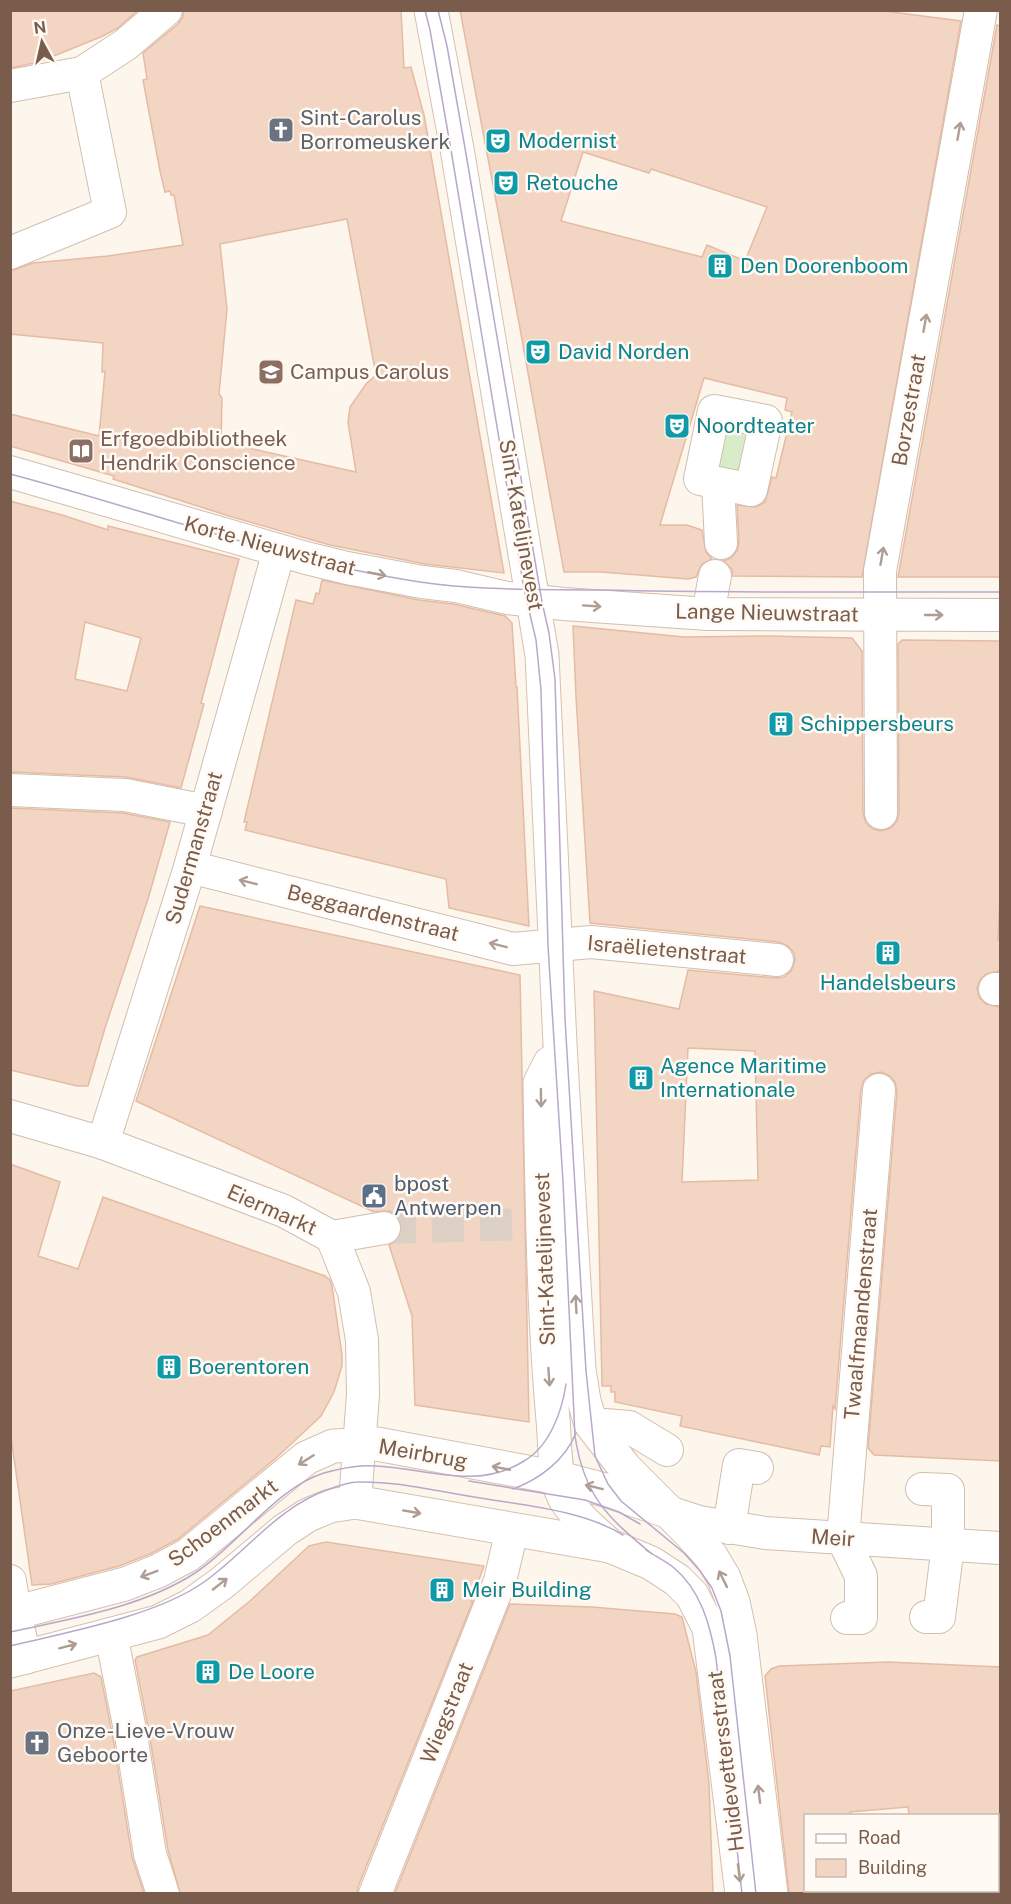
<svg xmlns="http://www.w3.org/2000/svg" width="1011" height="1904" viewBox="0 0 1011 1904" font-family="'Public Sans',sans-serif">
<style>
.green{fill:#d8ecc9}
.building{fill:#f3d5c3;stroke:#e6bba3;stroke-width:1.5;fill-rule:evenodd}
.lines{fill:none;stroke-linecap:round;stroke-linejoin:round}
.street-tunnel{stroke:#dcd0c4;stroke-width:32;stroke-dasharray:32 16;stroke-linecap:butt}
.street-casing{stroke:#d1beb0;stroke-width:34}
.secondary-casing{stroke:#d6c0b0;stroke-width:35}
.street{stroke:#fff;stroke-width:32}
.secondary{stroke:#fff;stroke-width:33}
.tram{stroke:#b9a8c9;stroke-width:1.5}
.oneway{stroke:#af9d94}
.labels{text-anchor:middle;stroke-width:5;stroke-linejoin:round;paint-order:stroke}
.worship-label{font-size:21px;fill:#5b616d;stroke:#fffaf3;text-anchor:start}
.culture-label{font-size:21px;fill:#0d838f;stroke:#fffaf3;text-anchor:start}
.education-label{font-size:21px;fill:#785e54;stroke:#fffaf3;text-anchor:start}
.street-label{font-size:21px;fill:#7a5c4d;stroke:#fffaf3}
.service-label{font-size:21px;fill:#4e5e75;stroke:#fffaf3;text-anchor:start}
</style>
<rect width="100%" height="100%" fill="#fdf6ec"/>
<path class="green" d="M725,424L750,429L741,472L716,466Z"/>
<g class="building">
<path d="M10,10H138L118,28L103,36L39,62L10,68Z"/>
<path d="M183,10H401L404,68L411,67L424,115L504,573L425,564L330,545L229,516L113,479L114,476L10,446V414L99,436L105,371L102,372L103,343L10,334V271L33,263L108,256L183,245L174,195H171L170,191L165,192L160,171L143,80L147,79L143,53L178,24L183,17ZM347,219L376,375L366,384L350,407L348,422L356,472L221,442L222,398L219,394L227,309L220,244Z"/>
<path d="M460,10H876L961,21L862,577L732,576V569L723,561L731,558L737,551L739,542L737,505L756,507L765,502L772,477L776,478L792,412L785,410L787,398L704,378L660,525H687L702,530L706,552L712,559L702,564L696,577L688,579L601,572H564L519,323ZM583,152L649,173L651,169L767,207L745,261L707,245L702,257L561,221Z"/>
<path d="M997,25L1000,26V577H898Z"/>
<path d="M10,501L62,515L108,530V526L239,559L201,703L204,704L181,788L126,777L10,772ZM85,622L141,638L127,691L75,679Z"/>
<path d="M322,580L419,600L453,604L505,616L512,623L516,687H517L529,926L449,908L446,879L245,830L247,822H244L296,600L313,604L316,593L319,594Z"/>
<path d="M573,626L684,637L769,636L852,638L862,651L863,813L866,823L873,829L880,831L891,828L897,821L899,813L898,644L902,640L1000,641V893L998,940H1000V971L986,974L980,980L977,988L979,997L986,1004L1000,1007V1461L874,1455L868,1448L897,1091L895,1082L890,1076L881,1072L871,1074L864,1080L861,1089L835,1409L833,1406L830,1447L821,1446L819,1455L680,1426L682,1416L615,1402V1392H611V1386H602L594,991L679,1009L688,970L776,978L784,977L791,971L795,961L794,953L788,946L779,942L590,923L576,697ZM688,1048L755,1051L758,1180L682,1182Z"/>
<path d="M10,808L123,813L170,822L148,899L105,1028L88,1086H77L10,1070Z"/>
<path d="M200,906L520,975L529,1422L415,1405L412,1316L389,1245L396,1241L401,1234L402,1224L397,1216L390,1211L374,1212L136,1101Z"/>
<path d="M10,1164L60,1182L38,1256L78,1269L103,1197L325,1276L330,1280L332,1286L342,1355V1366L334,1392L321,1416L275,1459L178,1539L150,1554L119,1566L51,1584L32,1585L10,1430Z"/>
<path d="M326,1542L484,1566L471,1601H473L358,1887L357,1893H180L168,1850L149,1732L135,1660L137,1657L208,1635L251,1600L309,1546Z"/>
<path d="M510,1604L592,1607L675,1614L682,1617L696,1672L709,1784L713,1893H395Z"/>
<path d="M888,1662L1000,1667V1815H909L908,1807L850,1812V1815H806V1893H789L765,1676L771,1669L779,1666Z"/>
<path d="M94,1673L101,1677L113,1738L132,1857L144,1893H10V1691Z"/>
</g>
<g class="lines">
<path class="street-tunnel" d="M384,1228L525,1224"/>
<g class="street-casing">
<g id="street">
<path d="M10,86L82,73"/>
<path d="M10,253L110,212L82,73L125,45L166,10"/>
<path d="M10,472L306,558L347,568L422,582L456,586L507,598L564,604L708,614L1000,615"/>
<path d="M718,483L700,479L714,411L766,421L751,490L718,483L721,543"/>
<path d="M708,614L715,576"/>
<path d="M10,790L125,795L206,811"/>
<path d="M881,813L880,571L981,10"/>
<path d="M190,867L513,949L591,942L777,960"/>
<path d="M995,989H1000"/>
<path d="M10,1116L103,1143L284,1211L332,1237L354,1292L362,1340L363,1394L355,1502"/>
<path d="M103,1143L190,867L279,551"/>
<path d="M332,1237L384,1228"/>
<path d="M605,1425L629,1427L667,1450"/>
<path d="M922,1489L948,1490V1545L939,1617H926"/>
<path d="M668,1512L699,1522L765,1533L1000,1548"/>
<path d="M729,1528L739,1465L757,1468"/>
<path d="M10,1581L15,1613L25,1658"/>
<path d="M847,1618H861V1576L843,1539L879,1090"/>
<path d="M111,1634L131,1735L150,1854L163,1894"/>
<path d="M375,1894L500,1581L512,1530"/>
</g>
</g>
<g class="secondary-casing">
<g id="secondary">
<path d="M431,10L457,149L542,655L560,1044L579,1370L584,1401L591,1424L625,1468L688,1531L711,1556L724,1578L733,1602L740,1635L771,1894"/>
<path d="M550,1063L540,1083C542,1195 543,1308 553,1420C555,1441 554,1478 564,1497C575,1516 594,1531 610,1546"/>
<path d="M10,1614L125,1584L158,1571L188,1555L306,1458L333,1446L377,1444L559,1478L605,1490L661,1509"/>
<path d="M10,1661L158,1622L190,1606L222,1583L285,1530L308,1515L330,1506L355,1502L610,1546L651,1563L677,1580L692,1595L709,1628L742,1894"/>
</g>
</g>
<use href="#street" class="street"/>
<use href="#secondary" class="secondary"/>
<g class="tram">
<path d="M425,10L430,30L451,150L524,589L536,640L541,690L548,946L563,1182L575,1436C584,1496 607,1517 652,1554"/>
<path d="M438,10L447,46L465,148L542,602L549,633L555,679L565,1019L586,1371L595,1456L608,1484L621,1501L684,1553L700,1571L712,1588L721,1611L730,1656L756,1894"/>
<path d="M10,474C147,510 280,561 420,582C480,591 541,589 602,590C734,593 868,592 1000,592"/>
<path d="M469,1481L585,1500L619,1512L640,1524"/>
<path d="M513,1489C540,1479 565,1460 576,1433"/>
<path d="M646,1550C655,1556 665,1561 673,1567C701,1590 710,1625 716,1658L742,1894"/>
<path d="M10,1632C71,1619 143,1607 195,1573C237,1546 277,1487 324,1473C335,1470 348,1467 360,1466C415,1463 472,1494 524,1461C550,1446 562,1411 566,1384"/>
<path d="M10,1646C68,1632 156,1616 204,1582C245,1553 278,1507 327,1490C335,1487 348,1482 357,1482C397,1481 435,1491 474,1497C521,1505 583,1510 623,1535"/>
</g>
</g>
<defs><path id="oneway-shaft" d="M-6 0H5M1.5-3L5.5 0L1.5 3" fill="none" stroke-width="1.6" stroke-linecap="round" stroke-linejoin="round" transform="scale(1.5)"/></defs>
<g class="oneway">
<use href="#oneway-shaft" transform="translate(959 131) rotate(-80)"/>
<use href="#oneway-shaft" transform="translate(925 323) rotate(-80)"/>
<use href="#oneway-shaft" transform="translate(882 556) rotate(-80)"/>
<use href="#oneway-shaft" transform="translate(377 574) rotate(11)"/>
<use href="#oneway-shaft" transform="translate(592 606) rotate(4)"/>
<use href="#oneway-shaft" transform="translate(934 615)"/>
<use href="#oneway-shaft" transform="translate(248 882) rotate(-166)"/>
<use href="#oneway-shaft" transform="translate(498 945) rotate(-166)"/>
<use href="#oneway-shaft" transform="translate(541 1098) rotate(89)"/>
<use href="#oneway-shaft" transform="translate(576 1304) rotate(-93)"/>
<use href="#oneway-shaft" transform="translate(549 1377) rotate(86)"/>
<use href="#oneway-shaft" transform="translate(306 1460) rotate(148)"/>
<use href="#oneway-shaft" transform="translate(501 1468) rotate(-169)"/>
<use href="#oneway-shaft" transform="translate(594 1487) rotate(-166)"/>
<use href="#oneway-shaft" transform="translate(412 1512) rotate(10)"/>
<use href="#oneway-shaft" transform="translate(149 1574) rotate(159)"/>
<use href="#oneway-shaft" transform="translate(723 1579) rotate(-116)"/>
<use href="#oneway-shaft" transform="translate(220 1584) rotate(-38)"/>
<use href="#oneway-shaft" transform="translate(68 1646) rotate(-15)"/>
<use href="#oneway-shaft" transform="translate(759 1794) rotate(-97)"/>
<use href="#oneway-shaft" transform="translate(739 1873) rotate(83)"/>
</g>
<defs>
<g id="church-square" transform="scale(1.35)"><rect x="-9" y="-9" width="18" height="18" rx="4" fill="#6b7280" stroke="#fffaf3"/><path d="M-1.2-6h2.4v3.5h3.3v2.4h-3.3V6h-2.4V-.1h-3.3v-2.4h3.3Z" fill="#fff"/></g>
<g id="theatre-square" transform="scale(1.35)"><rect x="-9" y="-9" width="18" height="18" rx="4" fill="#0f9aa8" stroke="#fffaf3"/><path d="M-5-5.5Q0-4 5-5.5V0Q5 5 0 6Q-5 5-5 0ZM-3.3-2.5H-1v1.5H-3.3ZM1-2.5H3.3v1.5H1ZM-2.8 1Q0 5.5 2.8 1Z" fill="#fff"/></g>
<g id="building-square" transform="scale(1.35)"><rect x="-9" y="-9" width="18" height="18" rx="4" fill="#0f9aa8" stroke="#fffaf3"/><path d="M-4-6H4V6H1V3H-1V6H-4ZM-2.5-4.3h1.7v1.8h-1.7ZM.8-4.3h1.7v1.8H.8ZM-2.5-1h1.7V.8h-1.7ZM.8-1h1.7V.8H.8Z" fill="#fff"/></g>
<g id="university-square" transform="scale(1.35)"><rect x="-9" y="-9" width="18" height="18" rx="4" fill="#8d6e63" stroke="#fffaf3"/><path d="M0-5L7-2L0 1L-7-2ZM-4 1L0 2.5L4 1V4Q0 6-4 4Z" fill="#fff"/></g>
<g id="library-square" transform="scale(1.35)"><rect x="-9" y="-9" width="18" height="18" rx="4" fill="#8d6e63" stroke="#fffaf3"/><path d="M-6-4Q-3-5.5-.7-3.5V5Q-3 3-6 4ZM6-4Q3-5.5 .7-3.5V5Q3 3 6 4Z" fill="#fff"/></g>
<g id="civic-square" transform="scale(1.35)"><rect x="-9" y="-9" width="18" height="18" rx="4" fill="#5c6f8a" stroke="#fffaf3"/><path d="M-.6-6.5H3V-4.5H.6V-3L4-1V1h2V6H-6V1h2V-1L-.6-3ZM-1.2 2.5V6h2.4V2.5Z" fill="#fff"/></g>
</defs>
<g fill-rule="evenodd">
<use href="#church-square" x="281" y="130"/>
<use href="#theatre-square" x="498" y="141"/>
<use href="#theatre-square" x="506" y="183"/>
<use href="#building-square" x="720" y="266"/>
<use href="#theatre-square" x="538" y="352"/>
<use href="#university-square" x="271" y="372"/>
<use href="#theatre-square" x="677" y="426"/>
<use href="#library-square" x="81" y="451"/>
<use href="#building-square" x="781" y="724"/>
<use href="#building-square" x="888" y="953"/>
<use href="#building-square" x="641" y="1078"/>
<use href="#civic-square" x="374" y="1196"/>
<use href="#building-square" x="169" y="1367"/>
<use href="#building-square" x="442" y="1590"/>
<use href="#building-square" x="208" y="1672"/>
<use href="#church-square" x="37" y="1743"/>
</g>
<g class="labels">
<g class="worship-label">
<text x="300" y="125">Sint-Carolus<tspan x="300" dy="24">Borromeuskerk</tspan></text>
<text x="57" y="1738">Onze-Lieve-Vrouw<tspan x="57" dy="24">Geboorte</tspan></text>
</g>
<g class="culture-label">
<text x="518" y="148">Modernist</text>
<text x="526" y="190">Retouche</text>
<text x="740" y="273">Den Doorenboom</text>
<text x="558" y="359">David Norden</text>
<text x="696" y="433">Noordteater</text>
<text x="800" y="731">Schippersbeurs</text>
<text x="888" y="990" text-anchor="middle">Handelsbeurs</text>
<text x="660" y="1073">Agence Maritime<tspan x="660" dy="24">Internationale</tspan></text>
<text x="188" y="1374">Boerentoren</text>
<text x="462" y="1597">Meir Building</text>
<text x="228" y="1679">De Loore</text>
</g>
<g class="education-label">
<text x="290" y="379">Campus Carolus</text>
<text x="100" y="446">Erfgoedbibliotheek<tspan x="100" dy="24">Hendrik Conscience</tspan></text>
</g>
<g class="street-label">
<text transform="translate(909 410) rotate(-80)" y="7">Borzestraat</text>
<text transform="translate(521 525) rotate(80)" y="7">Sint-Katelijnevest</text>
<text transform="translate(270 546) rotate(15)" y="7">Korte Nieuwstraat</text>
<text transform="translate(767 613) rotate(1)" y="7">Lange Nieuwstraat</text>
<text transform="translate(194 848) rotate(-74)" y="7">Sudermanstraat</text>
<text transform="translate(373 913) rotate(14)" y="7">Beggaardenstraat</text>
<text transform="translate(667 950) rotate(5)" y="7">Israëlietenstraat</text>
<text transform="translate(272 1210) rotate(24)" y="7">Eiermarkt</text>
<text transform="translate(545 1259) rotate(-92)" y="7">Sint-Katelijnevest</text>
<text transform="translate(861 1314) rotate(-85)" y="7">Twaalfmaandenstraat</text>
<text transform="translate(423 1454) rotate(10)" y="7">Meirbrug</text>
<text transform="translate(223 1523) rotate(-37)" y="7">Schoenmarkt</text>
<text transform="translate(833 1538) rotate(4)" y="7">Meir</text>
<text transform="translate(447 1713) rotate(-68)" y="7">Wiegstraat</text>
<text transform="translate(726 1761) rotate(-97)" y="7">Huidevettersstraat</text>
</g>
<g class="service-label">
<text x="394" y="1191">bpost<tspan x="394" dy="24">Antwerpen</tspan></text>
</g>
</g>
<rect width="1011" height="1904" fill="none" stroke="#7a5c4d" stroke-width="24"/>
<rect x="804" y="1814" width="195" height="78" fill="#fffaf3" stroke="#cabbb1" stroke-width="1.5"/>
<rect x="816" y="1834" width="30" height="9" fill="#ffffff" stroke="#cabbb1" stroke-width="1.5"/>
<text x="858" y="1844" font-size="18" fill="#7a5c4d">Road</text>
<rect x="816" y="1859" width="30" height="18" fill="#f3d5c3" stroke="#cabbb1" stroke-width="1.5"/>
<text x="858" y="1874" font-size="18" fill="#7a5c4d">Building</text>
<g transform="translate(42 42) rotate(352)" stroke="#fffaf3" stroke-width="4.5" paint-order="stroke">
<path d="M0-4.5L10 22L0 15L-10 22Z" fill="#7a5c4d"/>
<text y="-9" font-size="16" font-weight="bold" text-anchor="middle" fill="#7a5c4d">N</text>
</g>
</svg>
